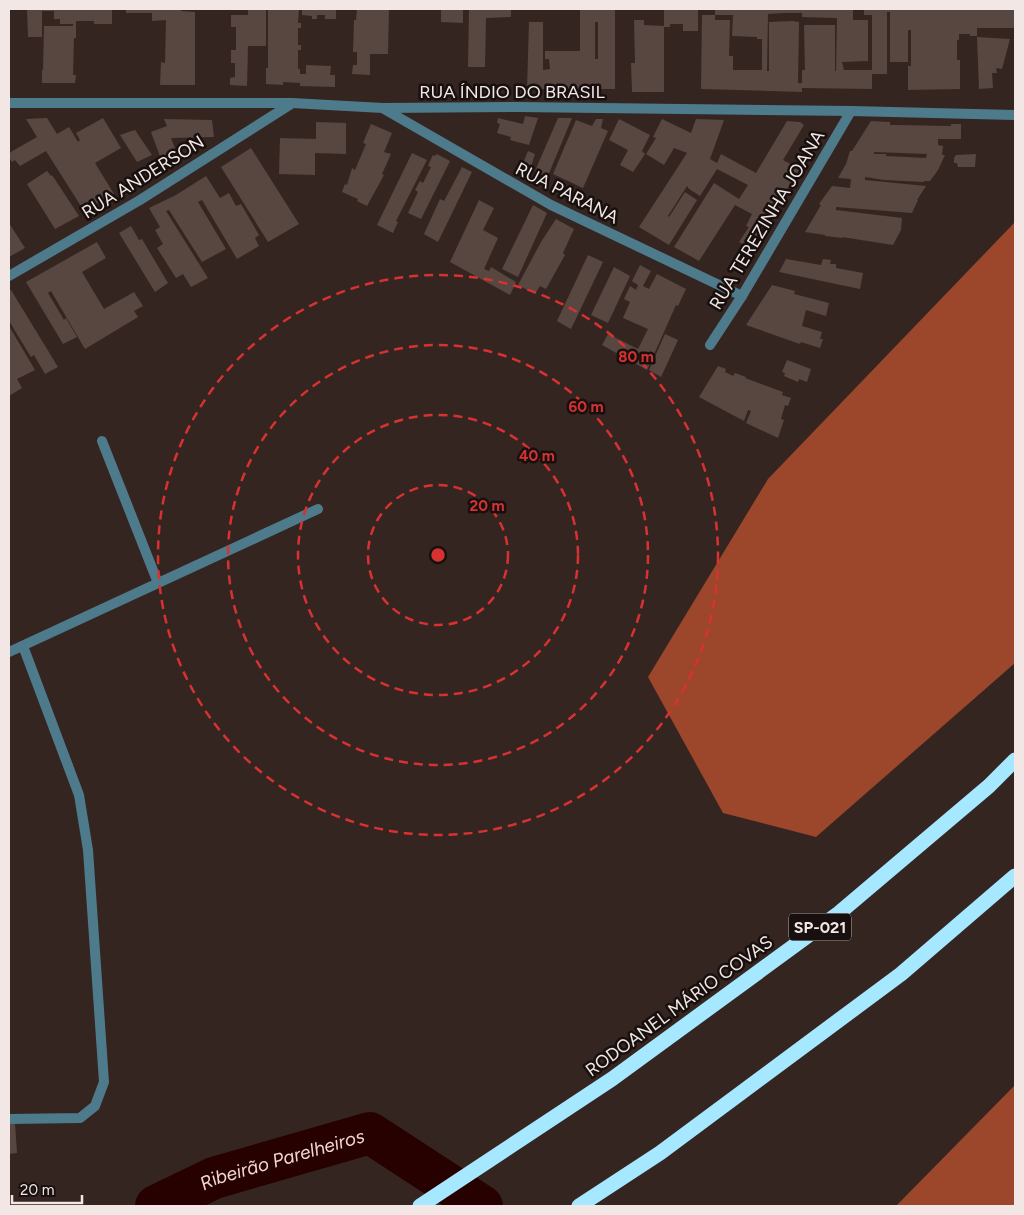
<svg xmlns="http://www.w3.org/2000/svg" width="1024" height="1215" viewBox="0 0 1024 1215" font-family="Figtree,sans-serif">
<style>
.forest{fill:#9c462b}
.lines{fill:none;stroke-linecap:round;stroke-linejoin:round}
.river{stroke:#270000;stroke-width:42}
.building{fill:#584641;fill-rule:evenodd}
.street{stroke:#4e7b8b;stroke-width:10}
.highway{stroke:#a6e8ff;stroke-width:15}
.ring{fill:none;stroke:#d73231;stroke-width:2.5;stroke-dasharray:9 6}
.labels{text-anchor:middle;stroke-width:5;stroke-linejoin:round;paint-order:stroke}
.shield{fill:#17100e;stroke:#b0a6a4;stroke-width:1}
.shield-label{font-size:16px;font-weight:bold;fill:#f2e7e4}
.street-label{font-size:18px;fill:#f2e7e4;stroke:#17100e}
.water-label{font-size:19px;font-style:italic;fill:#f0d7cf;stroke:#17100e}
.centre{fill:#d73231;stroke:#17100e;stroke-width:2.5}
.ring-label{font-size:15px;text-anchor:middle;font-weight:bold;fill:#d73231;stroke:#17100e;stroke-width:5;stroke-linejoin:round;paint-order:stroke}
</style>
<rect width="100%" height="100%" fill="#352520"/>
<g class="forest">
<path d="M1015,222V663L816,837L723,813L648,677L768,479Z"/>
<path d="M1015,1085V1206H896Z"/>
</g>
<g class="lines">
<path class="river" id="s1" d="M156,1206L214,1178L370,1133L482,1206"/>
</g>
<g class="building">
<path d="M27,9H112V24H94V21H76V38H74L73,75H76L75,83H42V70H43L44,26H73V24H60V19H54V11H42V37H28Z"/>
<path d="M126,9H181V11L195,12V85H160L161,62L165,63L166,20L152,21V13H126Z"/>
<path d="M248,9H266V46H248L247,86L230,85V78L235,77V63H231V50H236V27H231V15H248Z"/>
<path d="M268,9H299L298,23H301V28H298V45H301V50H298V69H300V74H306V65L331,66L330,75H335V87L300,86V83L283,82V85L266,84V68H268Z"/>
<path d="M302,9H336V19H325V15H317V19H312V16L302,15Z"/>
<path d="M357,9H389L388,54H370V75L352,74L353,65H357V52H353L354,20H356Z"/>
<path d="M441,9H463V23L441,22Z"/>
<path d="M469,9H511V17L486,18L485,67H468Z"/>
<path d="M580,9H615V89H527L529,22H543V70L550,69L549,59H545V51H580ZM595,22H598V59H595Z"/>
<path d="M664,9H698V31H683V24H670V27H664V92H632L631,63H635L634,20H644V25L664,26Z"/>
<path d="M715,9H853V20H868V61L842,62L844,70H872V15H864V9H1015V28H977V36H970V34H959V40H957V60H960V89L908,90V66H911V30H908V62H890V12H887V74H872V89L802,88V92L701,89L702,15H715V20H730L729,56H733V70H762V39H757V37L732,36L733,15H715ZM785,13H802V17L837,18L836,71H835V25H804L805,70H802V83H798L799,22L792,21L769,22V71H767L768,14Z"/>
<path d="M977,37L1010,39L1002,69L996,68L997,73H992L993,88L979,89Z"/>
<path d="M525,116L538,118L529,145L510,140L511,137L497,133L500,124L497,123L498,118L523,124Z"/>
<path d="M47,118L57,134L69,127L78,142L80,140L76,133L103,118L121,148L95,163L114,194L84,211L46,151L20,166L15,160L12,162L9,157V153L37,137L26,119Z"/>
<path d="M558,118H572L547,178L535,171Z"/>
<path d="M164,119L212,120L214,137L171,138L177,154L161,159L151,132L167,126Z"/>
<path d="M596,119H603L601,128L608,131L583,188L553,174L576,120L592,126Z"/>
<path d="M619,119L650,135L642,151L645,154L633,172L620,165L628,150L609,140Z"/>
<path d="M662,119L691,133L696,119L724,120L710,159L717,163L721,154L756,173L787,121L800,122L804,125L783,160L800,169L749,248L739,242L749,227L746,226L752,214L735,205L699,261L674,247L714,183L739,199L748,185L717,169L700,196L689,189L687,186L668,216L669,217L685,192L697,200L669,245L639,227L687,153L674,148L664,165L646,154L656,138L653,137Z"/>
<path d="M871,121L890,122V125H894L951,126V124H961V139H938V145L943,146L942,155H945L938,170L930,181H924V182L884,180L865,177V180L926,186L917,200H918L912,213L836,207V210L902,218L901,230L893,245L842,237L843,238L825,236V235L805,232L821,205L819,204L832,186L850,188L851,179L838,178L846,164L850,151H852ZM874,152H875L927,154L926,158L886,156V154H874Z"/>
<path d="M316,122L346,123V154L315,153V175L279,174L280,138L316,139Z"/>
<path d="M371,124L392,133L384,152L391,154L382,174L384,175L367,206L357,201L358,199L342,192L345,184L347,185L352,168L355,170L366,144L363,143Z"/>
<path d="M135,130L152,155L137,162L120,135Z"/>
<path d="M251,148L299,224L268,242L221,167Z"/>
<path d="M528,151L535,154L531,167L523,163Z"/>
<path d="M412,153L427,160L396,221L398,222L393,233L377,225Z"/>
<path d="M437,154L450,161L421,219L408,213L418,192L415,190L420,181L423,183L431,167L428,166L431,159L433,155L435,156Z"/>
<path d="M976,154L975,167H958L957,163H954V158L956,155Z"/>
<path d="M462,167L472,172L438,242L424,234L440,199L444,201Z"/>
<path d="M47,171L51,176L52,175L79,216L55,229L27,184Z"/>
<path d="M206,176L220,198L229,193L236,206L241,204L259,235L255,238L259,246L237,259L202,200L198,202L226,249L202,262L169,210L166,211L208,278L191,287L183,274L176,278L157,248L163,244L155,230L160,227L149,208L176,195Z"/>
<path d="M479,200L494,208L483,230L498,238L484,269L489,271L491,267L516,282L510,295L450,262Z"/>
<path d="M533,205L547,213L518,277L502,269Z"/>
<path d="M556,219L574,229L563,253L565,255L546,289L540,286L535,294L518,285L541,242Z"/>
<path d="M9,223L25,248L9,257Z"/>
<path d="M131,226L139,240L142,239L168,283L155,292L119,233Z"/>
<path d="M97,242L106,258L82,272L104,309L134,292L143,306L134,311L138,317L85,349L51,291L48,293L64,320L66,318L77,337L63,344L26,282Z"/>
<path d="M588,255L603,262L571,329L557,321Z"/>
<path d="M786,259L821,265L823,259L831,260L830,264H836V268L863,273L860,289L779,272Z"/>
<path d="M640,265L651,271L643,286L649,289L657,274L686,289L678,306L676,305L647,370L602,345L608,334L638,349L648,329L623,318L630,302L624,299L630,286L636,290L638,285L632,281Z"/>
<path d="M614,267L630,276L608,323L591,315Z"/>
<path d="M772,285L795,291L794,294L829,303L826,316L806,310L802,326L822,332L820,339H823L820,348L801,342L800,344L746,325Z"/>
<path d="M11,290L58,367L45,374L34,355L31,357L9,321V291Z"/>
<path d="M9,326L35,370L17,379L22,388L9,396Z"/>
<path d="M665,334L678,340L661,377L649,370Z"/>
<path d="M787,360L811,369L807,382L799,379L798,382L784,376L785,373L782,372Z"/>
<path d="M718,366L726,369L725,372L733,376L735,373L746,377L745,378L783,392L782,395L791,398L788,406L785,405L781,419L784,420L778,438L746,423L751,411L748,410L744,421L699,397Z"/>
<path d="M9,1124H15L17,1153L9,1154Z"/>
</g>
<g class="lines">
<g class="street">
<path d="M9,103H292L383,108L518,107L851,111L1015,115"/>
<path d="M384,109L551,205L742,296"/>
<path d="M9,276L140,200L291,104"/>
<path d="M710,345L742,296L851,111"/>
<path d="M102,441L158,583"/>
<path d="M9,652L318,509"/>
<path d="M9,1119L80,1118L95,1106L104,1082L88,850L79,795L23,646"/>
</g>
<g class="highway">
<path d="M420,1206L612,1079L839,913L989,786L1015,760"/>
<path d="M579,1206L660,1153L901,974L1015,876"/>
</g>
</g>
<g class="ring">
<circle cx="438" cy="555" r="70"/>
<circle cx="438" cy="555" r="140"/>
<circle cx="438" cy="555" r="210"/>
<circle cx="438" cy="555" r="280"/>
</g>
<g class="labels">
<rect class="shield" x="789" y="913.5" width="62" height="27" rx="4"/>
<g class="shield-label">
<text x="820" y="933">SP-021</text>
</g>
<g class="street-label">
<text x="512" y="98">RUA ÍNDIO DO BRASIL</text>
<text transform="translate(143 177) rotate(-32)" y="6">RUA ANDERSON</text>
<text transform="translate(567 193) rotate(27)" y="6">RUA PARANA</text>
<text transform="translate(767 220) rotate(-59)" y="6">RUA TEREZINHA JOANA</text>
<text transform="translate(679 1006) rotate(-36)" y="6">RODOANEL MÁRIO COVAS</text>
</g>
<g class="water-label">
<text dy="7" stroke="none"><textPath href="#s1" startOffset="135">Ribeirão Parelheiros</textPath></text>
</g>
</g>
<circle cx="438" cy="555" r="8" class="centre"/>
<g class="ring-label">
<text x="636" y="362">80 m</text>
<text x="586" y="412">60 m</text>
<text x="537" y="461">40 m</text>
<text x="487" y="511">20 m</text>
</g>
<rect width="1024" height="1215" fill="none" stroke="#f2e7e4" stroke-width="20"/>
<path d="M12 1195v8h70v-8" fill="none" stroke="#f2e7e4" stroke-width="2.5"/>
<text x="20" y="1195" font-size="15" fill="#f2e7e4" stroke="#17100e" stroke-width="4" paint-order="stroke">20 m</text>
</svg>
